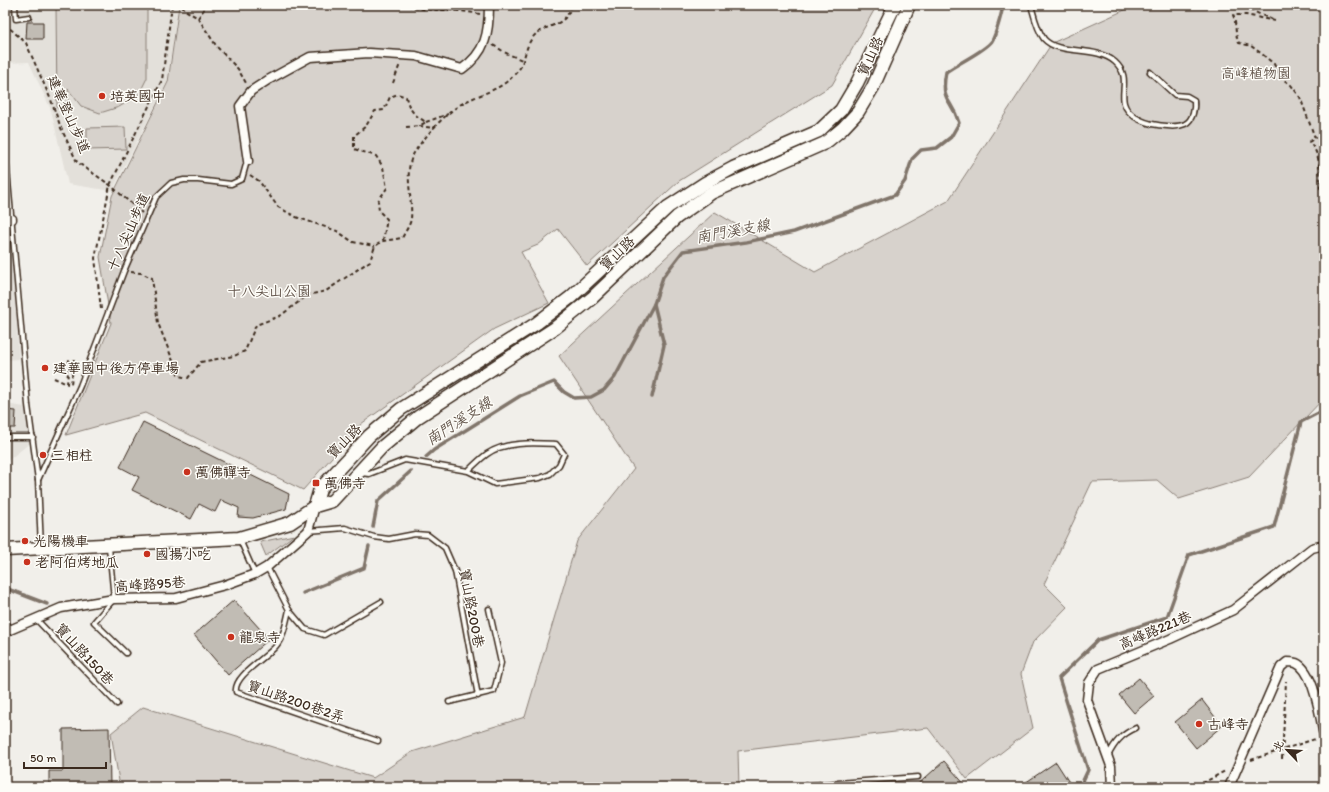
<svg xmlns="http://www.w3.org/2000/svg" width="1329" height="792" viewBox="0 0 1329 792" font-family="Itim,'LXGW WenKai TC',sans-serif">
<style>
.built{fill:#e3e0da}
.green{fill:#d7d2cc;stroke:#897e75}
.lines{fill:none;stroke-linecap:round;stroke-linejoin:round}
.stream{stroke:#80746b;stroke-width:3.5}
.building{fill:#c1bcb4;stroke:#3b2a1e}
.lane-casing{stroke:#3b2a1e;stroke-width:7}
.street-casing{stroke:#3b2a1e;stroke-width:11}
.secondary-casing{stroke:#3b2a1e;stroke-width:15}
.path{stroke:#3b2a1e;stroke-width:2;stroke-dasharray:4 3;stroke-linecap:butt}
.lane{stroke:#fdfcf7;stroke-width:4}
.street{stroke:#fdfcf7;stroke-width:8}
.secondary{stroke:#fdfcf7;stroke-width:12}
.poi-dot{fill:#c8321e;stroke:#fdfcf7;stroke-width:1.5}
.labels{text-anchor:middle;stroke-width:3;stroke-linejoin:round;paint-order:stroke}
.street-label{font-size:14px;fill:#3b2a1e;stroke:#fdfcf7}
.park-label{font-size:14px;fill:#62544a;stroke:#fdfcf7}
.poi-label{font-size:14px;fill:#3b2a1e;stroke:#fdfcf7;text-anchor:start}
.water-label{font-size:15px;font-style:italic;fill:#63554b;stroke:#fdfcf7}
</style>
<rect width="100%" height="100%" fill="#f1efea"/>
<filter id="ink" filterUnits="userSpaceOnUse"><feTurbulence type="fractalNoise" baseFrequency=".025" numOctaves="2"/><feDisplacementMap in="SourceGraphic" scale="8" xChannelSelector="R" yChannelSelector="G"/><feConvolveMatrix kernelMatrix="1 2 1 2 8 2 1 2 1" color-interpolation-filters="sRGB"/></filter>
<g filter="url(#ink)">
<g class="built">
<path d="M5,5H178L167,82L112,191L68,184L51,110L29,62L7,63Z"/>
<path d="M5,231H11L19,359L5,360Z"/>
<path d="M5,404L25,407L30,443L5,463Z"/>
</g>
<g class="green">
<path d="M56,5H147V78L138,96L119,107L100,113L81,106L68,89V108H57Z"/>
<path d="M179,5H877L832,85L679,181L587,266L558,229L538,245L521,252L549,303L494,329L361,424L303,490L145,413L66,435L111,323L100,257L112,196L168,82Z"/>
<path d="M1125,5H1324V398L1249,477L1179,499L1157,480L1092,482L1044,584L1067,607L1033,642L1021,674L1033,728L967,779L928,728L738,751L739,787H120L111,733L143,707L373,778L412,752L525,717L577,541L634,469L559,356L715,212L815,272L948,201L1052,43L1127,9Z"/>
<path d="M125,127L126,149L87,150V128Z"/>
<path d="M294,535L266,556L260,542Z"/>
</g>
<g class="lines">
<g class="stream">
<path d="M652,397L664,345L654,304"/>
<path d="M426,457L434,450L520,396L554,382L564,392L574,398L591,397L604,390L615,377L654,304L663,277L683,251L746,242L794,232L895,195L905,181L912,159L921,150L937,148L951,137L959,123C952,98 940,103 946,72C958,63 985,51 992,41C996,34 1002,13 1003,5"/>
<path d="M373,527L378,501L411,471"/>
<path d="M5,588L47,604"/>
<path d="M303,593L364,568L369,546"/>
<path d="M1080,787L1088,770L1059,678L1098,640L1167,617L1189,555L1274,527L1301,422L1324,410"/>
</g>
</g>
<g class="building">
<path d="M27,22H43V39H26Z"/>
<path d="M5,233L10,234L5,288Z"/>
<path d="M5,410L16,411L15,428H5Z"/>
<path d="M143,422L289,494L286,509L253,518L238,517L239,508L221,500L215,512L199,504L191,519L132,490L139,477L120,467Z"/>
<path d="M234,600L269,639L228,675L194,635Z"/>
<path d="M1139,678L1154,696L1134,713L1119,695Z"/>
<path d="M1202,700L1222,726L1196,748L1175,722Z"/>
<path d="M109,728L110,787H49V771H63V729Z"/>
<path d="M944,761L967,787H915Z"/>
<path d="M1056,762L1072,787H1019Z"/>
</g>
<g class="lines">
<g class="lane-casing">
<g id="lane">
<path d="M1031,5C1034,16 1037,30 1044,39C1059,56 1096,45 1115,62C1136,81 1110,100 1135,117C1143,122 1149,124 1158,125C1166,126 1176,128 1185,124C1193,120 1195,109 1194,100L1187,96L1175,95L1150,72"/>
<path d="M15,6L16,19L29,17"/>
<path d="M5,147L28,405L38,480L41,547"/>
<path d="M5,437H33"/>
<path d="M361,473L369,474L405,460L468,471L495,484L540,478L550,474L559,465L564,454L556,444C534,443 506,441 487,454C480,459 474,465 468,471"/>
<path d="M38,480L80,386L124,271L156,197L171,183L184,180H198L231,184L242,179L247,161"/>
<path d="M308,531L345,528L374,537L389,539L415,534L428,535L445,548L455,571L478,696"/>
<path d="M240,540L255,574"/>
<path d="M109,547L114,599L94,622L126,653"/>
<path d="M267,567L289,610L305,629L324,635L381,602"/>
<path d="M289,610C286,623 284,636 276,646C266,658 233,676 236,692L378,741"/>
<path d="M36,619L117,704"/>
<path d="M5,621L11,629"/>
<path d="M449,702L494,691L501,663L489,609"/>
<path d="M1108,756C1115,742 1122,734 1136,728"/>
<path d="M784,787L918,777"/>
</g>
</g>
<g class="street-casing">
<g id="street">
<path d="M248,161L240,106L251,91L268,80L310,57L369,53L416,56L462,69C486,52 489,33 489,5"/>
<path d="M5,219H12"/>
<path d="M5,632L61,608L114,599L176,598L225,585L255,574L267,567L308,531L315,506"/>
<path d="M1112,787L1111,766L1087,700L1089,683L1098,669L1170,639L1233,610L1312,548L1324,545"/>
<path d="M1229,787L1281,667L1287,662C1289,662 1293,662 1296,663C1314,670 1321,719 1324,737"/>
</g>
</g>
<g class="secondary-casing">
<g id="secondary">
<path d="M315,506L320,489L369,436L401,409L537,323L571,297L668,207L705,183L733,168L819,131L841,110L857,83L895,5"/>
<path d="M5,550L239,538L290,523L315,506L332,501L382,447L418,417L555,328L592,298L677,217L711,193L825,143L842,129L858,112L873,87L909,5"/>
</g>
</g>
<g class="path">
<path d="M182,5L185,10L198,18L217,47L238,69L246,83"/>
<path d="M246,5H262"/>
<path d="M407,5C422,11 429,9 445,10C456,10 468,12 480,14"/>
<path d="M1245,5L1246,8L1275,21L1246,15H1233C1237,24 1234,33 1239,43L1251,46L1262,54L1274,64L1280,77L1291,85L1300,97L1315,138L1309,142C1322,155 1319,172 1320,188L1324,190"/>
<path d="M198,18L207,5"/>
<path d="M5,24L26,43L51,100L61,128L77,162L110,185L142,213"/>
<path d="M493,45L506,53L522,60"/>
<path d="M393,83L400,64"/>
<path d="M426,122L448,114"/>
<path d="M406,127L420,126"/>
<path d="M250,175L259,181L278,207L296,217L337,231L353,242L375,246"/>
<path d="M383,241L387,219L379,211L378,201L387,188L383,167L376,156L354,149V136L366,126L375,111L384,110L390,97L398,94L406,97C409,110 415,116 426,122L419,126L434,128"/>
<path d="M131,272L141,273L152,278L158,323L179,376L188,378L201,362L234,356L245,351L256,325L280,316L308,295L326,291L370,261L375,246L383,241L402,238C405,232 410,225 411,219C413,198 403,172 414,153C424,137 448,110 465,102C480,94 499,90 511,78C514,75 519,70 521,66C526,55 526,43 536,34C552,22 564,28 572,5"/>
<path d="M101,309L95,258L110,185L162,80L172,5"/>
<path d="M54,378L67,384L69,360H74L71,384L73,385"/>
<path d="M1282,759L1286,681"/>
<path d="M1251,760L1315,739"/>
<path d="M1196,787L1225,771"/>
</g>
<use href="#lane" class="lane"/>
<use href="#street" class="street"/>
<use href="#secondary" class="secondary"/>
</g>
</g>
<g class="poi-dot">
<circle cx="102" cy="96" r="4"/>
<circle cx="45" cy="368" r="4"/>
<circle cx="43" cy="455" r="4"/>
<circle cx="187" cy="472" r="4"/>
<rect x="312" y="479" width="8" height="8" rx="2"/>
<circle cx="25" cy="541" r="4"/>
<circle cx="147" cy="554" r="4"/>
<circle cx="27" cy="562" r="4"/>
<circle cx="231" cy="637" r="4"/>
<circle cx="1199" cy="724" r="4"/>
</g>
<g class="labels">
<g class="street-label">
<text transform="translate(870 56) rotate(-66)" y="5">寶山路</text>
<text transform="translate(69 114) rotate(66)" y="5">建華登山步道</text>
<text transform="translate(128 232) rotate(-66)" y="5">十八尖山步道</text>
<text transform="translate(617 253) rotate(-44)" y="5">寶山路</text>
<text transform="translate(344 441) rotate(-46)" y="5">寶山路</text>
<text transform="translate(150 584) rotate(-4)" y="5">高峰路95巷</text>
<text transform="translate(472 608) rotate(79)" y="5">寶山路200巷</text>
<text transform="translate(1155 630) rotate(-23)" y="5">高峰路221巷</text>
<text transform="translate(85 654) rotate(47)" y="5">寶山路150巷</text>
<text transform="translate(296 701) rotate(19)" y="5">寶山路200巷2弄</text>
</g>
<g class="park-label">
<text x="1256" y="78">高峰植物園</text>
<text x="269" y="296">十八尖山公園</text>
</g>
<g class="poi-label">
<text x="110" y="101">培英國中</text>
<text x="53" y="373">建華國中後方停車場</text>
<text x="51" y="460">三相柱</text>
<text x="195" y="477">萬佛禪寺</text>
<text x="324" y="488">萬佛寺</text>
<text x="33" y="546">光陽機車</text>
<text x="155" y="559">國揚小吃</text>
<text x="35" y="567">老阿伯烤地瓜</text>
<text x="239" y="642">龍泉寺</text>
<text x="1207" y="729">古峰寺</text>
</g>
<g class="water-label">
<text transform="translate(733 231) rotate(-10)" y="5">南門溪支線</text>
<text transform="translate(459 421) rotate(-33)" y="5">南門溪支線</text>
</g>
</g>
<rect width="1329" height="792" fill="none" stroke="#fdfcf7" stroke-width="20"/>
<rect x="10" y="10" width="1309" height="772" fill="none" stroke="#3b2a1e" stroke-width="1.5" filter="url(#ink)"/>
<g transform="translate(1287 750) rotate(295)" stroke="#fdfcf7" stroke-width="3" paint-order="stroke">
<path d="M0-3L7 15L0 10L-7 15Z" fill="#3b2a1e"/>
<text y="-6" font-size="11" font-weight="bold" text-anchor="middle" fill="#3b2a1e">北</text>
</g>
<path d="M24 762v6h82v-6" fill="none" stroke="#3b2a1e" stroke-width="2"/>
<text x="30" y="762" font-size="12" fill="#3b2a1e" stroke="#fdfcf7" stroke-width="3" paint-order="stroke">50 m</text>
</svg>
